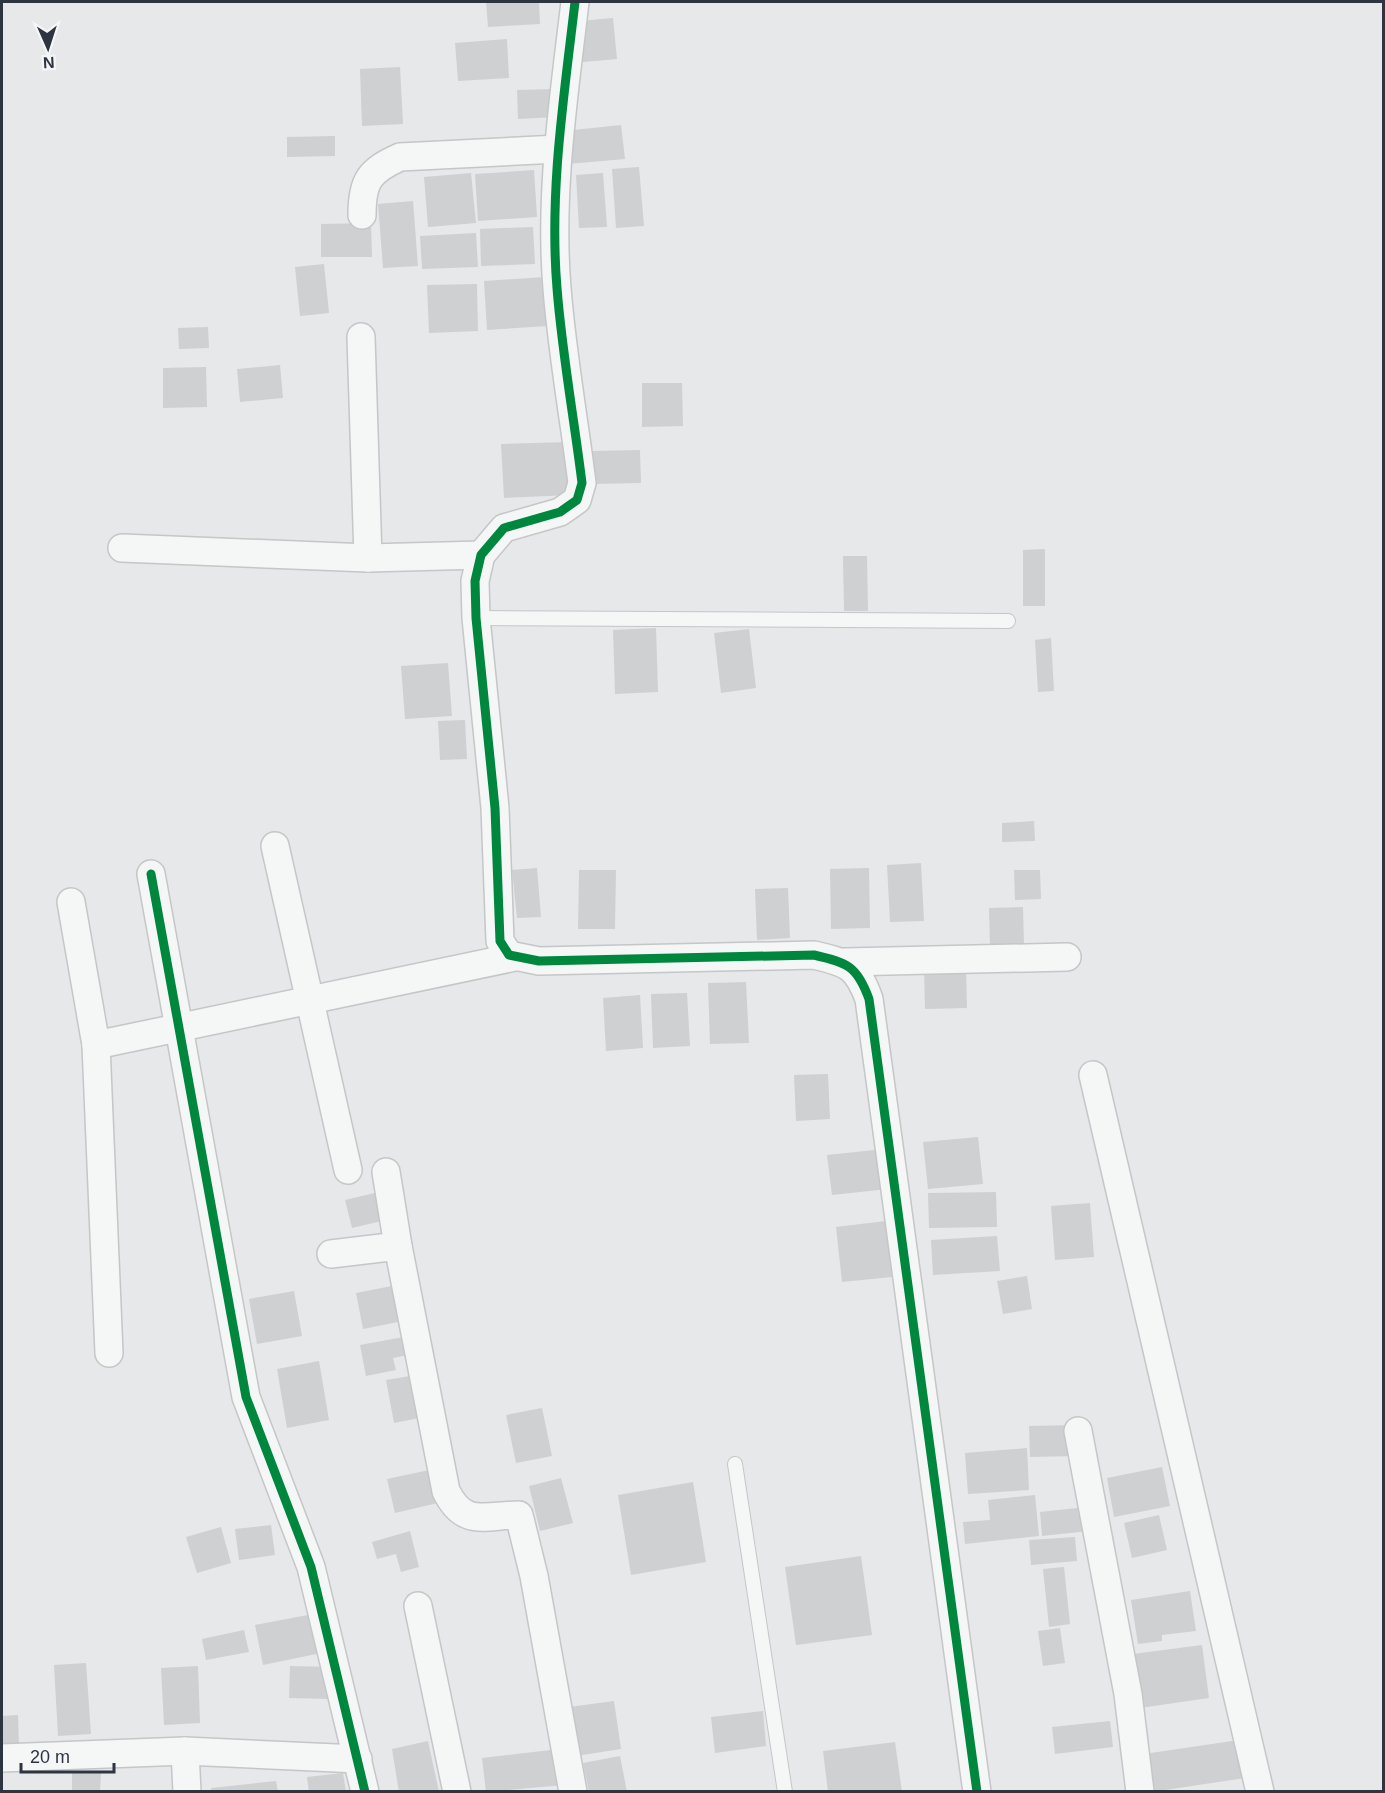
<svg xmlns="http://www.w3.org/2000/svg" width="1385" height="1793" viewBox="0 0 1385 1793" font-family="Helvetica,sans-serif">
<style>
.building{fill:#ced0d2}
.lines{fill:none;stroke-linecap:round;stroke-linejoin:round}
.lane-casing{stroke:#c4c6c8;stroke-width:16}
.street-casing{stroke:#c4c6c8;stroke-width:30}
.lane{stroke:#f5f6f6;stroke-width:14}
.street{stroke:#f5f6f6;stroke-width:27}
.cycleway-casing{stroke:#f4f6f8;stroke-width:13}
.cycleway{stroke:#00873e;stroke-width:9}
</style>
<rect width="100%" height="100%" fill="#e6e8ea"/>
<g class="building">
<path d="M486,2H539L540,24L488,27Z"/>
<path d="M613,18L617,59L583,62L580,21Z"/>
<path d="M507,39L509,78L458,81L455,43Z"/>
<path d="M400,67L403,124L362,126L360,69Z"/>
<path d="M556,89L557,117L518,119L517,90Z"/>
<path d="M621,125L625,159L568,164L564,131Z"/>
<path d="M335,136V156L287,157V137Z"/>
<path d="M639,167L644,226L616,228L612,169Z"/>
<path d="M534,170L537,217L478,221L475,174Z"/>
<path d="M471,173L476,223L428,227L424,177Z"/>
<path d="M603,173L607,227L579,228L576,175Z"/>
<path d="M413,201L418,266L383,268L378,204Z"/>
<path d="M371,223L372,257H321V224Z"/>
<path d="M533,227L535,264L481,266L480,229Z"/>
<path d="M476,233L478,267L422,269L420,236Z"/>
<path d="M324,264L329,313L300,316L295,267Z"/>
<path d="M545,277L548,326L487,330L484,281Z"/>
<path d="M477,284L478,331L429,333L427,285Z"/>
<path d="M208,327L209,348L179,349L178,328Z"/>
<path d="M280,365L283,398L240,402L237,369Z"/>
<path d="M206,367L207,407L163,408V368Z"/>
<path d="M642,383H682L683,426L642,427Z"/>
<path d="M569,442L571,495L504,498L501,444Z"/>
<path d="M640,450L641,483L593,484L592,451Z"/>
<path d="M1045,549V606H1023V550Z"/>
<path d="M843,556H867L868,611H844Z"/>
<path d="M656,628L658,692L615,694L613,630Z"/>
<path d="M749,629L756,688L721,693L714,633Z"/>
<path d="M1051,638L1054,691L1038,692L1035,640Z"/>
<path d="M448,663L452,716L405,719L401,666Z"/>
<path d="M465,720L467,759L440,760L438,721Z"/>
<path d="M1034,821L1035,841L1002,842V823Z"/>
<path d="M921,863L924,921L890,922L887,865Z"/>
<path d="M537,868L541,917L517,918L512,870Z"/>
<path d="M869,868L870,928L831,929L830,869Z"/>
<path d="M579,870H616L615,929H578Z"/>
<path d="M1014,870H1040L1041,899L1015,900Z"/>
<path d="M788,888L790,938L757,940L755,889Z"/>
<path d="M1023,907L1024,945H990L989,908Z"/>
<path d="M924,967H966L967,1008L925,1009Z"/>
<path d="M746,982L749,1043L710,1044L708,983Z"/>
<path d="M687,993L690,1046L653,1048L651,994Z"/>
<path d="M640,995L643,1048L606,1051L603,998Z"/>
<path d="M828,1074L830,1119L796,1121L794,1075Z"/>
<path d="M978,1137L983,1184L928,1189L923,1142Z"/>
<path d="M884,1149L888,1189L832,1195L827,1155Z"/>
<path d="M383,1191L390,1219L352,1228L345,1200Z"/>
<path d="M996,1192L997,1227L929,1228L928,1193Z"/>
<path d="M1090,1203L1094,1257L1055,1260L1051,1206Z"/>
<path d="M886,1221L892,1277L842,1282L836,1227Z"/>
<path d="M997,1236L1000,1271L933,1275L931,1240Z"/>
<path d="M1027,1276L1032,1309L1003,1314L997,1281Z"/>
<path d="M392,1286L398,1322L363,1329L356,1293Z"/>
<path d="M294,1291L302,1336L257,1344L249,1299Z"/>
<path d="M409,1336L413,1354L393,1358L396,1370L366,1376L360,1345Z"/>
<path d="M319,1361L329,1420L287,1428L277,1369Z"/>
<path d="M416,1375L424,1417L394,1423L386,1380Z"/>
<path d="M542,1408L552,1456L516,1463L506,1415Z"/>
<path d="M1076,1425V1456L1030,1457L1029,1426Z"/>
<path d="M1027,1448L1029,1490L968,1494L965,1453Z"/>
<path d="M1162,1467L1170,1506L1114,1517L1107,1478Z"/>
<path d="M434,1469L442,1502L395,1513L387,1479Z"/>
<path d="M561,1478L573,1523L540,1531L529,1486Z"/>
<path d="M693,1482L706,1562L631,1575L618,1495Z"/>
<path d="M1035,1495L1039,1536L965,1544L963,1522L990,1520L988,1500Z"/>
<path d="M1086,1507L1089,1531L1042,1536L1040,1512Z"/>
<path d="M1159,1515L1167,1550L1132,1558L1124,1523Z"/>
<path d="M271,1525L275,1555L239,1560L235,1529Z"/>
<path d="M221,1527L231,1563L197,1573L186,1537Z"/>
<path d="M410,1531L419,1567L401,1572L396,1554L377,1559L372,1542Z"/>
<path d="M1075,1537L1077,1561L1031,1565L1029,1540Z"/>
<path d="M861,1556L872,1635L796,1645L785,1567Z"/>
<path d="M1064,1567L1070,1624L1049,1627L1043,1569Z"/>
<path d="M1190,1591L1196,1631L1162,1635V1641L1138,1644L1131,1600Z"/>
<path d="M313,1614L321,1653L263,1665L255,1625Z"/>
<path d="M1060,1628L1065,1663L1043,1666L1038,1631Z"/>
<path d="M244,1630L249,1652L206,1660L202,1639Z"/>
<path d="M1202,1645L1209,1698L1140,1708L1133,1654Z"/>
<path d="M86,1663L91,1734L58,1736L54,1665Z"/>
<path d="M198,1666L200,1723L164,1725L161,1668Z"/>
<path d="M290,1666L330,1667V1699L289,1698Z"/>
<path d="M614,1701L621,1749L576,1756L569,1707Z"/>
<path d="M763,1711L766,1746L715,1753L711,1717Z"/>
<path d="M18,1715L19,1748H2V1716Z"/>
<path d="M1110,1721L1113,1747L1055,1754L1052,1727Z"/>
<path d="M1239,1740L1245,1778L1152,1792L1144,1754Z"/>
<path d="M428,1741L439,1792H399L392,1749Z"/>
<path d="M895,1742L902,1792H828L823,1751Z"/>
<path d="M559,1749L564,1785L486,1792L482,1758Z"/>
<path d="M620,1756L627,1792H589L583,1763Z"/>
<path d="M72,1773H101L100,1792H72Z"/>
<path d="M343,1773L346,1792H309L307,1777Z"/>
<path d="M276,1781L278,1792H211V1788Z"/>
</g>
<g class="lines">
<g class="lane-casing">
<g id="lane">
<path d="M476,618L1008,621"/>
<path d="M735,1464L785,1792"/>
</g>
</g>
<g class="street-casing">
<g id="street">
<path d="M575,2C564,96 549,193 557,288C562,353 574,418 582,483L577,500L560,512L504,528L481,555L475,581L476,618L495,808L500,941L509,955L539,961L814,955C848,963 857,966 869,999L977,1792"/>
<path d="M362,215C362,181 369,171 400,157L558,149"/>
<path d="M361,337L368,558"/>
<path d="M122,548L368,558L481,555"/>
<path d="M275,846L348,1170"/>
<path d="M151,874L246,1397L311,1567L365,1792"/>
<path d="M71,902L96,1045"/>
<path d="M845,962L1067,957"/>
<path d="M1093,1075L1260,1792"/>
<path d="M386,1172L398,1246L446,1491C464,1528 485,1515 519,1515L534,1576L573,1792"/>
<path d="M331,1254L398,1246"/>
<path d="M109,1353L96,1045L515,957"/>
<path d="M1078,1431L1128,1694L1140,1792"/>
<path d="M418,1606L457,1792"/>
<path d="M185,1751L187,1792"/>
<path d="M2,1758L185,1751L358,1759"/>
</g>
</g>
<use href="#lane" class="lane"/>
<use href="#street" class="street"/>
<g class="cycleway-casing">
<g id="cycleway">
<path d="M575,2C564,96 549,193 557,288C562,353 574,418 582,483L577,500L560,512L504,528L481,555L475,581L476,618L495,808L500,941L509,955L539,961L814,955C848,963 857,966 869,999L977,1792"/>
<path d="M151,874L246,1397L311,1567L365,1792"/>
</g>
</g>
<use href="#cycleway" class="cycleway"/>
</g>
<rect width="1385" height="1793" fill="none" stroke="#2e3541" stroke-width="6"/>
<g transform="translate(48 48) rotate(177)" stroke="#f4f6f8" stroke-width="4.5" paint-order="stroke">
<path d="M0-4.5L10 22L0 15L-10 22Z" fill="#2e3541"/>
<text y="-9" font-size="16" font-weight="bold" text-anchor="middle" fill="#2e3541">N</text>
</g>
<path d="M21 1763v9h93v-9" fill="none" stroke="#2e3541" stroke-width="3"/>
<text x="30" y="1763" font-size="18" fill="#2e3541" stroke="#f4f6f8" stroke-width="4.5" paint-order="stroke">20 m</text>
</svg>
